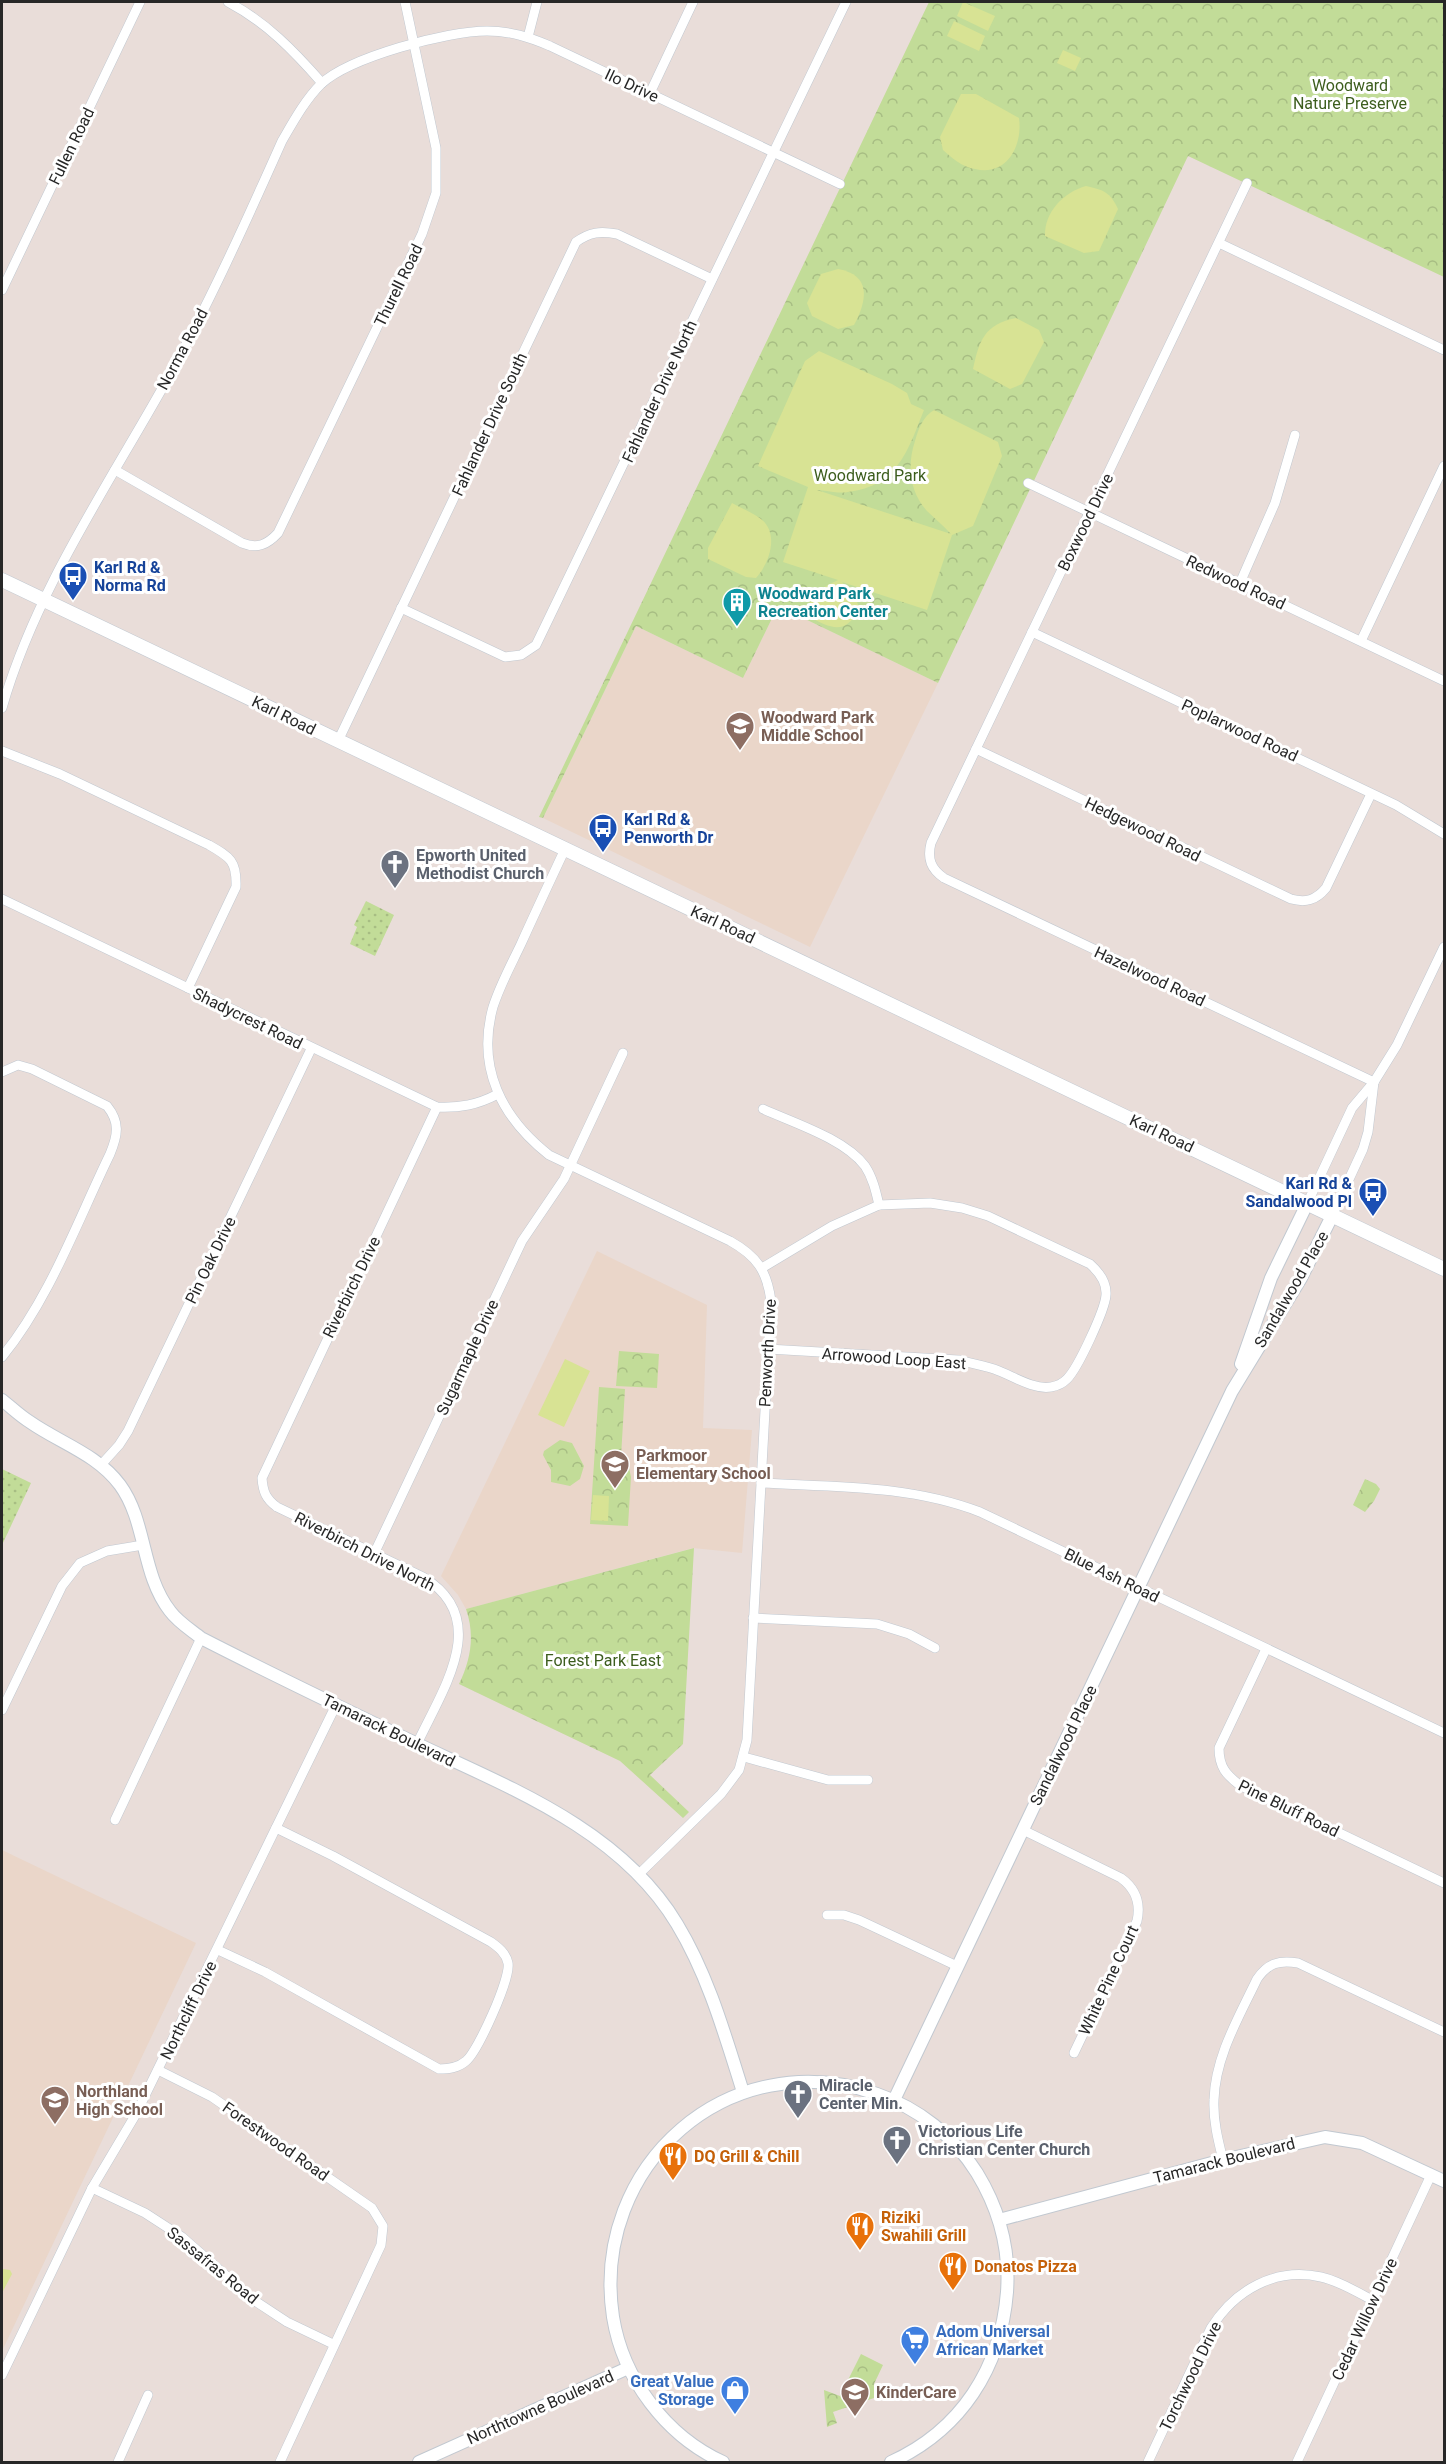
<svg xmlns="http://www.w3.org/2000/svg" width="1446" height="2464" viewBox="0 0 1446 2464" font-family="Roboto,sans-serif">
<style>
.education{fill:#ead6c9}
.grass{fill:url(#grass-dots)}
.park{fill:url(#park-crowns)}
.pitch{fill:#d8e394}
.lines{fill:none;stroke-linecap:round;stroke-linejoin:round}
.minor-casing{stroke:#c1c8d0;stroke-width:10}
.tertiary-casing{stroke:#c1c8d0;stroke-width:14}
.secondary-casing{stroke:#c1c8d0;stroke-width:15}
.minor{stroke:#fff;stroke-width:9}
.tertiary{stroke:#fff;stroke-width:12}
.secondary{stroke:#fff;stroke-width:14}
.labels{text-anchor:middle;stroke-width:6;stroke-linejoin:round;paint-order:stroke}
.street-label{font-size:16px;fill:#272727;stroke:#fff}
.park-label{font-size:16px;fill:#3c5d1d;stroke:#fff}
.transit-label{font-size:16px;font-weight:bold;fill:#164399;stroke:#fff;text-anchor:start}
.culture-label{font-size:16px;font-weight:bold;fill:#0d838f;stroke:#fff;text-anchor:start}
.education-label{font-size:16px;font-weight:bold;fill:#785e54;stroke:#fff;text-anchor:start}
.worship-label{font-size:16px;font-weight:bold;fill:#5b616d;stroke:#fff;text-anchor:start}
.food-label{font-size:16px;font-weight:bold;fill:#c56008;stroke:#fff;text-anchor:start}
.shop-label{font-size:16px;font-weight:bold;fill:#366cbe;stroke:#fff;text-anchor:start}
</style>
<defs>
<pattern id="grass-dots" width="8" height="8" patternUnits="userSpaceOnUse" patternTransform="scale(1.5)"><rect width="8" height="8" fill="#c2dc98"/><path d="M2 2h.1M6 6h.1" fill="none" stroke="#a7bd83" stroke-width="1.8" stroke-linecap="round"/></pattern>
<pattern id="park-crowns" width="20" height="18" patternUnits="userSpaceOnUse" patternTransform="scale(1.5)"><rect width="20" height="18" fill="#c2dc98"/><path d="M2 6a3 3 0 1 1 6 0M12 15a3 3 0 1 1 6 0" fill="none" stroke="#a7bd83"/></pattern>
</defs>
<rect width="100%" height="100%" fill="#e9ddd9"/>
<g class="education">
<path d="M778,606L938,683L810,947L543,818L636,626L743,678Z"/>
<path d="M597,1251L707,1305L703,1428L752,1430L742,1553L693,1548L466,1609L458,1595L441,1576Z"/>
<path d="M2,1850L196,1943L2,2351Z"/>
</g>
<g class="grass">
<path d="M366,901L394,915L375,956L350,944L357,927L354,925Z"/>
<path d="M2,1469L31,1483L2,1545Z"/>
</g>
<g class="park">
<path d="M929,2H1444V277L1188,156L938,683L778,606L743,678L636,626L543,818L539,817Z"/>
<path d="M619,1351L659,1354L657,1388L616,1386Z"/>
<path d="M599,1387L625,1389L621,1457L628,1463L631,1477L628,1526L590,1524Z"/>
<path d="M560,1440L572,1443L584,1466L580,1479L570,1486L551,1482V1470L543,1455L544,1451Z"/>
<path d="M1365,1479L1376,1484L1380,1489L1374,1501L1365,1512L1353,1505Z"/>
<path d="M694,1548L683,1744L650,1775L689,1812L683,1818L620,1761L459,1684C471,1659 475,1635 466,1609Z"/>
<path d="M861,2354L883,2365L874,2384V2398L833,2412L837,2423L827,2427L824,2390L840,2396Z"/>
</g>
<g class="pitch">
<path d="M963,2L995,16L988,31L957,16Z"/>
<path d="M954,21L985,36L979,51L947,36Z"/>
<path d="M1063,50L1081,58L1075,71L1057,63Z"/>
<path d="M961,94H976L1019,118C1023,145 1007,177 975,169C962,167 952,158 943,150L940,137Z"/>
<path d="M1086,186C1104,190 1110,192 1118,209L1099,251L1084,253L1045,236C1044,212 1064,192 1086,186Z"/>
<path d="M838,269C872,275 867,301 854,325L838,329L812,316L807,303L821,274Z"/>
<path d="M1016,318L1039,330L1044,342L1022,384L1010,389L973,369C979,340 985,324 1016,318Z"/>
<path d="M819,351L892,384L907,393L911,404L924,410C908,450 898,486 848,492C838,494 825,490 817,490L951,534C944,526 935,519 927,511C909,491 907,465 915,441C919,427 923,417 934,410L998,442L1002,456L973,526L952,535L927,610L842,582L855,595L859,608C847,635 831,629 810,617C804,597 823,587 838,580L783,562L808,487L758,466L805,361Z"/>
<path d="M732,503C741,508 753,513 761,519C780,534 769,564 756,578L746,577L708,559V548Z"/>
<path d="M565,1359L590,1371L564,1427L538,1415Z"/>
<path d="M593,1495L609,1496L608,1521L591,1520Z"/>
<path d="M2,2269L10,2270L12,2274L2,2293Z"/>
</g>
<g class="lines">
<g class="minor-casing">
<g id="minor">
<path d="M228,2C266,22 294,51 322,83"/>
<path d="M528,37L537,2"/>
<path d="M650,93L693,2"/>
<path d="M1247,183L931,843C927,859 931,869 944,878L1374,1082"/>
<path d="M1219,243L1444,350"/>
<path d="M2,290L140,2"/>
<path d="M115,470L242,543C257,549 267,545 278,533L422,234L436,193V148L405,2"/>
<path d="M1028,483L1444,681"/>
<path d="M1240,583L1275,503L1295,435"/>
<path d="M401,608L505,657L521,655L536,645L846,2"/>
<path d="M1032,632L1396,805L1444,834"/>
<path d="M1361,641L1444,466"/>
<path d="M2,708C35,593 105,490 163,387C207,308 245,224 282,141C293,122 305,100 321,84C350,57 447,31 487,31C510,31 529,37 550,46L840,184"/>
<path d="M338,741L576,242C590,232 600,231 617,234L712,279"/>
<path d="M976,749L1291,899C1306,903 1316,900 1326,888L1371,794"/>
<path d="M2,751L60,774L209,845C230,857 237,861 236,887L188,988"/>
<path d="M565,849C550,881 535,913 521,944C511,965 500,985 493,1007C476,1068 502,1118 549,1155L730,1241C757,1256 767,1271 771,1301L747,1740L739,1770L721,1794L638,1875"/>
<path d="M2,899L437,1107C460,1108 477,1105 498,1094"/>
<path d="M2,1072L18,1065L32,1069L107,1106C120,1122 118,1135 110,1154C77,1222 50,1298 2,1357"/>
<path d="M763,1109C794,1123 845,1139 865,1166C873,1178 876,1192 879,1205"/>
<path d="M1307,1204L1352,1108L1374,1082L1397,1045L1444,947"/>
<path d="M1332,1216L1363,1149L1368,1132L1374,1082"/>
<path d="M762,1268L832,1226L879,1205L930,1203L962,1208L988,1216L1090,1264C1099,1272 1107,1282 1106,1295C1105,1310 1078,1368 1067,1379C1063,1383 1057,1386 1051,1387C1032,1390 1012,1375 994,1369C982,1365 971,1363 958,1360L768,1349"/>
<path d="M100,1466L119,1445L128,1431L311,1049"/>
<path d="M761,1483C835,1487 910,1485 980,1512L1444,1733"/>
<path d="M374,1554L522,1241L564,1179L623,1053"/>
<path d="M753,1618L877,1624L909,1634L935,1648"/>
<path d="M1266,1649L1219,1748C1219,1767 1226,1775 1241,1786L1444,1883"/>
<path d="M2,1710L62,1586L80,1563L107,1551L143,1545"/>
<path d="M417,1744C442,1690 493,1619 423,1577L277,1507C266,1499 263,1492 262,1478L437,1107"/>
<path d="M744,1757L828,1780H868"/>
<path d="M115,1820L201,1638"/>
<path d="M1023,1830L1121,1878C1136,1889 1141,1903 1137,1921L1074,2053"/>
<path d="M827,1915H844L859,1920L957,1966"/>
<path d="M218,1950L265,1972L439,2069C449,2069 458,2068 466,2061C478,2051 511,1978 508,1963C506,1953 498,1947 491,1942L333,1856L276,1828"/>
<path d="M158,2070L212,2097L372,2208L383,2226L381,2245L280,2462"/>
<path d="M1223,2160C1218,2140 1213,2120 1214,2100C1215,2057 1239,2017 1257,1979C1268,1963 1279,1960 1298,1963L1444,2032"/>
<path d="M92,2188L145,2213L182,2237L255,2301L287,2322L333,2344"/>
<path d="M2,2375L92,2188L136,2114L336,1705"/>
<path d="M118,2462L148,2395"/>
<path d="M1148,2462L1211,2328C1235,2290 1275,2267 1321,2277C1339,2281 1357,2292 1372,2300"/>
<path d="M1297,2462L1431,2175"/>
</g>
</g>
<g class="tertiary-casing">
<g id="tertiary">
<path d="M1241,1364L1271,1278L1307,1204"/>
<path d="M2,1400C11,1407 20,1416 30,1422C60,1443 97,1454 120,1485C147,1522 141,1574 170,1611C178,1622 191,1630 201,1638C271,1674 342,1708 413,1742C508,1787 620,1829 677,1924C708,1975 725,2035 743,2092"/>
<path d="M894,2100L1232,1391L1301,1278L1332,1216"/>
<path d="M999,2220L1223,2160L1325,2137L1362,2143L1444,2181"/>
<path d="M419,2462L628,2368"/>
<path d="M723,2462C666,2436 623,2379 613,2317C590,2165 730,2042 877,2094C918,2108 954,2136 977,2173C999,2209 1010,2250 1007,2292C1001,2368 961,2430 891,2462"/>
</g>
</g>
<g class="secondary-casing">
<path id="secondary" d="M2,580L1444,1269"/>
</g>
<use href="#minor" class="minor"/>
<use href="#tertiary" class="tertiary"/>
<use href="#secondary" class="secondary"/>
</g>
<defs>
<g id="bus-pin" transform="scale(1.5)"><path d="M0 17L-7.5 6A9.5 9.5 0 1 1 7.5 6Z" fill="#1a4fb4" stroke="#fff"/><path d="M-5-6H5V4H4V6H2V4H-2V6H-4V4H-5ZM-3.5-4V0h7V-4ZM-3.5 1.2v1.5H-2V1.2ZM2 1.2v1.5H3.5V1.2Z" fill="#fff"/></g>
<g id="building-pin" transform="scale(1.5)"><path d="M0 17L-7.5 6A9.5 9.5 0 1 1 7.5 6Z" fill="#0f9aa8" stroke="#fff"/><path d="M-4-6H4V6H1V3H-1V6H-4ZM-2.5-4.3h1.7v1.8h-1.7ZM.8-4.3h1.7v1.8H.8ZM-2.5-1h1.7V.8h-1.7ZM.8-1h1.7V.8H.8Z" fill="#fff"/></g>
<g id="school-pin" transform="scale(1.5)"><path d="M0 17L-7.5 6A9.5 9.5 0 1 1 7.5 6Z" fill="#8d6e63" stroke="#fff"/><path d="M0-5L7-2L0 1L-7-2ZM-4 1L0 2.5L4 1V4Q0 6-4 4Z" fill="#fff"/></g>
<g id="church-pin" transform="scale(1.5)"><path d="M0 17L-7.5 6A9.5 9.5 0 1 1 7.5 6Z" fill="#6b7280" stroke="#fff"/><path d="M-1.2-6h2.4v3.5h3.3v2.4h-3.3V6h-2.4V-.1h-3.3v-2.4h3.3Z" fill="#fff"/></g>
<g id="restaurant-pin" transform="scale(1.5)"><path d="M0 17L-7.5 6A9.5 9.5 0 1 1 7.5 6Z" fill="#e8710a" stroke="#fff"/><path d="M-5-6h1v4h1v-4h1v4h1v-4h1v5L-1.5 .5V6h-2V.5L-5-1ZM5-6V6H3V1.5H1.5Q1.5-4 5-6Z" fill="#fff"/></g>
<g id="supermarket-pin" transform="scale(1.5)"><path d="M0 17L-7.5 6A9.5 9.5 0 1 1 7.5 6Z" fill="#3f7fe0" stroke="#fff"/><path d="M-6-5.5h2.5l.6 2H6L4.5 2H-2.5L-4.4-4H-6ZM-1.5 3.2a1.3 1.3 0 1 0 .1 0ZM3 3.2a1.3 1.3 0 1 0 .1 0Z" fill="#fff"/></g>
<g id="shop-pin" transform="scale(1.5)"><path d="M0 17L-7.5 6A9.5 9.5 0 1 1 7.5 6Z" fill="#3f7fe0" stroke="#fff"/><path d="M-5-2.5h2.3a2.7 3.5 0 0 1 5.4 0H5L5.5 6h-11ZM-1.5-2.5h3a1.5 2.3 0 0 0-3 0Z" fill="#fff"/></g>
</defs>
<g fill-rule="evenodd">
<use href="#bus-pin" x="73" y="576"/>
<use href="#building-pin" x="737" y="602"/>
<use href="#school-pin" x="740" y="726"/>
<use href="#bus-pin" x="603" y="828"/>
<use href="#church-pin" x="395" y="864"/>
<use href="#bus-pin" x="1373" y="1192"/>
<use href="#school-pin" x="615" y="1464"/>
<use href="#church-pin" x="798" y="2094"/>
<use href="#school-pin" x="55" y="2100"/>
<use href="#church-pin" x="897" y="2140"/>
<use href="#restaurant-pin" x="673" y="2156"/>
<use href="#restaurant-pin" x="860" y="2226"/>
<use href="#restaurant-pin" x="953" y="2266"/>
<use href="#supermarket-pin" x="915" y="2340"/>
<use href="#shop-pin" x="735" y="2390"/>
<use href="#school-pin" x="855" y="2392"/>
</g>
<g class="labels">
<g class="street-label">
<text transform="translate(632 85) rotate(25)" y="6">Ilo Drive</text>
<text transform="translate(71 146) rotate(-64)" y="6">Fullen Road</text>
<text transform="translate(398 285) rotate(-64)" y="6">Thurell Road</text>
<text transform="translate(182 349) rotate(-62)" y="6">Norma Road</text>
<text transform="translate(659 391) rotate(-65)" y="6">Fahlander Drive North</text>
<text transform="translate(489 424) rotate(-65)" y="6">Fahlander Drive South</text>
<text transform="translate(1085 522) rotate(-64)" y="6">Boxwood Drive</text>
<text transform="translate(1236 582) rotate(25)" y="6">Redwood Road</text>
<text transform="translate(284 715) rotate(26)" y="6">Karl Road</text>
<text transform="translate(1240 730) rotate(25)" y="6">Poplarwood Road</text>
<text transform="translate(1143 829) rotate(26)" y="6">Hedgewood Road</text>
<text transform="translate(723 924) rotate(25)" y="6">Karl Road</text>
<text transform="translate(1150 976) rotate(25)" y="6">Hazelwood Road</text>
<text transform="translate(248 1018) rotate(26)" y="6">Shadycrest Road</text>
<text transform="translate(1162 1133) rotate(25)" y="6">Karl Road</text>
<text transform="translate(210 1260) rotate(-64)" y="6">Pin Oak Drive</text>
<text transform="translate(351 1287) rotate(-64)" y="6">Riverbirch Drive</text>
<text transform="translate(1291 1289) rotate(-60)" y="6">Sandalwood Place</text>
<text transform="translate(767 1353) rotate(-87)" y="6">Penworth Drive</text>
<text transform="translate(467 1357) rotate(-65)" y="6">Sugarmaple Drive</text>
<text transform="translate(894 1358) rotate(4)" y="6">Arrowood Loop East</text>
<text transform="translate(365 1551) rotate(27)" y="6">Riverbirch Drive North</text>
<text transform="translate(1112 1575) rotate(26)" y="6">Blue Ash Road</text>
<text transform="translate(389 1730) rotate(26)" y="6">Tamarack Boulevard</text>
<text transform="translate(1063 1745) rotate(-64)" y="6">Sandalwood Place</text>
<text transform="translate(1289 1808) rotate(26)" y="6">Pine Bluff Road</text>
<text transform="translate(1108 1980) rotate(-65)" y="6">White Pine Court</text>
<text transform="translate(188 2010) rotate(-64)" y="6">Northcliff Drive</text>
<text transform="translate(276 2141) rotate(35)" y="6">Forestwood Road</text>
<text transform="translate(1224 2160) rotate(-14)" y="6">Tamarack Boulevard</text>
<text transform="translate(213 2265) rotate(39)" y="6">Sassafras Road</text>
<text transform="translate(1364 2319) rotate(-65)" y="6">Cedar Willow Drive</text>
<text transform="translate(1190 2376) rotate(-64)" y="6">Torchwood Drive</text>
<text transform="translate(540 2407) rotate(-24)" y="6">Northtowne Boulevard</text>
</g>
<g class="park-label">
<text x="1350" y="91">Woodward<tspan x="1350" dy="18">Nature Preserve</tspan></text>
<text x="870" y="481">Woodward Park</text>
<text x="603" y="1666">Forest Park East</text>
</g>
<g class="transit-label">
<text x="94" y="573">Karl Rd &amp;<tspan x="94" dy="18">Norma Rd</tspan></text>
<text x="624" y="825">Karl Rd &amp;<tspan x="624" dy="18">Penworth Dr</tspan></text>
<text x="1352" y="1189" text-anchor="end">Karl Rd &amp;<tspan x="1352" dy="18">Sandalwood Pl</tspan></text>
</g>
<g class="culture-label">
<text x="758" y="599">Woodward Park<tspan x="758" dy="18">Recreation Center</tspan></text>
</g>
<g class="education-label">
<text x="761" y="723">Woodward Park<tspan x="761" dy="18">Middle School</tspan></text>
<text x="636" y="1461">Parkmoor<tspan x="636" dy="18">Elementary School</tspan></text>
<text x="76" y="2097">Northland<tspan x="76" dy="18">High School</tspan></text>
<text x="876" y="2398">KinderCare</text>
</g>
<g class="worship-label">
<text x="416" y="861">Epworth United<tspan x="416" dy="18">Methodist Church</tspan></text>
<text x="819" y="2091">Miracle<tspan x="819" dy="18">Center Min.</tspan></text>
<text x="918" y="2137">Victorious Life<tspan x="918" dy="18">Christian Center Church</tspan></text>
</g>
<g class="food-label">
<text x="694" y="2162">DQ Grill &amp; Chill</text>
<text x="881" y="2223">Riziki<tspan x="881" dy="18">Swahili Grill</tspan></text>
<text x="974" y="2272">Donatos Pizza</text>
</g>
<g class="shop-label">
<text x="936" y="2337">Adom Universal<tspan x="936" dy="18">African Market</tspan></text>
<text x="714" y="2387" text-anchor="end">Great Value<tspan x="714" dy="18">Storage</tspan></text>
</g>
</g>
<rect width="1446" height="2464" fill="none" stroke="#272727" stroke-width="6"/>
</svg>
